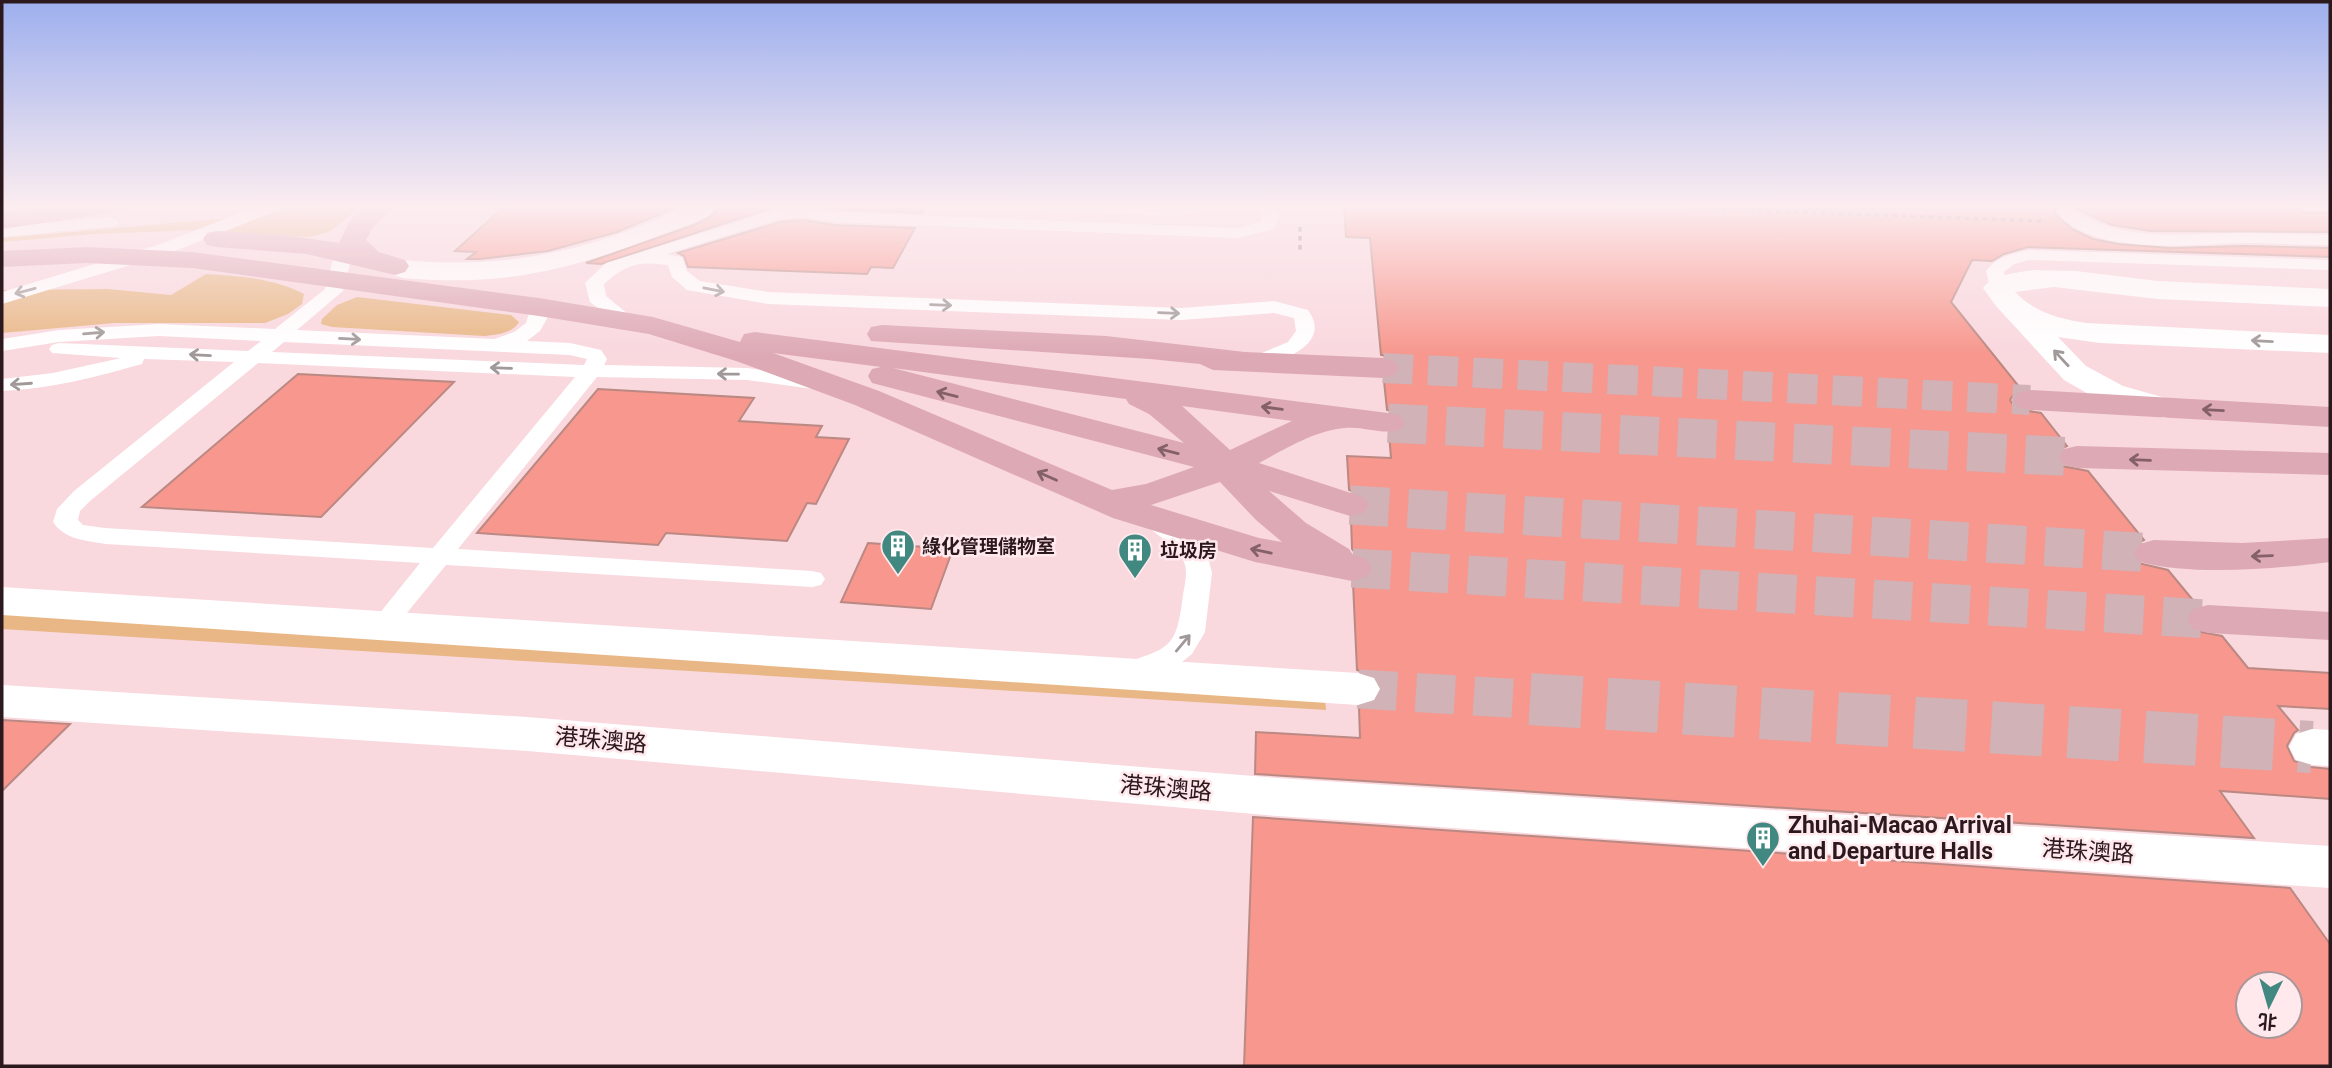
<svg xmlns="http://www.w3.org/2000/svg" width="2332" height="1068" viewBox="0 0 2332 1068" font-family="Roboto,'Noto Sans SC',sans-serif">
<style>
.green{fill:#e8b785}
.building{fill:#f7978d;stroke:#bb8983;stroke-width:2;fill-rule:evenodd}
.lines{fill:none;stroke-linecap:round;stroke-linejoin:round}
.street-tunnel-far1{stroke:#d0b2b7;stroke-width:39;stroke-dasharray:39 19;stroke-linecap:butt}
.street-tunnel{stroke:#d0b2b7;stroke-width:52;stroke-dasharray:52 25;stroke-linecap:butt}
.primary-tunnel-far1{stroke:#d0b2b7;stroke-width:30;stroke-dasharray:30 15;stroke-linecap:butt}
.primary-tunnel{stroke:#d0b2b7;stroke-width:39;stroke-dasharray:39 19;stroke-linecap:butt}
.path{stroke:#93797e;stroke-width:3.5;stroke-dasharray:4.5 4.5;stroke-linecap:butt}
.lane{fill:#fff;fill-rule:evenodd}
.street{fill:#fff;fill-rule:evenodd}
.primary{fill:#dda9b5;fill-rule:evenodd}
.oneway{stroke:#a09899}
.oneway2{stroke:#846169}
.labels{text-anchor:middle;stroke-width:5;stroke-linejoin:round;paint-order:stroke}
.poi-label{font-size:19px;font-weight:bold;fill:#2c191d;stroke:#ffe9ec;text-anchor:start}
.near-street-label{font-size:23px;fill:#2c191d;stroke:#ffe9ec}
.near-poi-label{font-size:23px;font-weight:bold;fill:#2c191d;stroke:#ffe9ec;text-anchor:start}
</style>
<rect width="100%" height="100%" fill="#f9d8de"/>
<g class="green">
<path d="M325,205H363L329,232L309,237L198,230L94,234L2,242V238L231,218Z"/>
<path d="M206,274C238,276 275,278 304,294L302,304L288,314L265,323H114L2,333V290L108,289L171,295Z"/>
<path d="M357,297L511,315L519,322C513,333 496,335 484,336L332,327L321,324L322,319L337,305Z"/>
<path d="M2,607L1324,688L1326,710L2,629Z"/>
</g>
<g class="building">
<path d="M506,205H681L617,232L548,251L480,259H467L476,252L455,251Z"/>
<path d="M722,205H794L777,206L601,264L586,263L694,225L710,217Z"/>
<path d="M808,205H927L922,213L835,209Z"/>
<path d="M1344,205H2056L2055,214L2072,229L2093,239L2118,244L2171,248L2244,246L2330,248V257L2028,247L2004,254L1992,261L1972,260L1951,302L2021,389L2016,391L2010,400L2016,409L2041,413L2067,446L2062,448L2057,456L2062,466L2088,471L2144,540L2138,543L2132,552L2138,563L2168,570L2197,605L2191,608L2185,618L2191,630L2222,636L2248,668L2330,673V709L2278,706L2298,730L2294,733L2287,746L2294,761L2311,767L2330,769V799L2220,791L2254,838L1255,774L1256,732L1360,738L1359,708L1375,703L1382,690L1375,676L1357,670L1353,583L1368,578L1374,567L1368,558L1355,553L1352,549L1351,518L1365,515L1372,505L1364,494L1349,490L1347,456L1391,458L1389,434L1400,433L1408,423L1401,413L1387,410L1384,381L1396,377L1402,368L1395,358L1381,355L1370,238L1346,237Z"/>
<path d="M2077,205H2294L2305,213H2330V232L2151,231L2112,225L2077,209Z"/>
<path d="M803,220L835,225L915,228L893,268L871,267L867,274L688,267L684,256L678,253L780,222Z"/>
<path d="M298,374L454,382L321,517L142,507Z"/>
<path d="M598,389L754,398L739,421L822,426L816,437L849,439L816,504L807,503L787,541L666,533L658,545L477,533Z"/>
<path d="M868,543L953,549L931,609L841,602Z"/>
<path d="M2,720L70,724L2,791Z"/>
<path d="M1253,817L2290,888L2330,944V1066H1244ZM2248,984H2290V1026H2248Z"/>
</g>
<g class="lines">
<path class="street-tunnel-far1" d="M1358,689L1558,701"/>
<path class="street-tunnel" d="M1530,699L2312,747"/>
<path class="primary-tunnel-far1" d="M1383,368L2030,400"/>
<g class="primary-tunnel">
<path d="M1388,423L2077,457"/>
<path d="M1350,505L2154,553"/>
<path d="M1352,568L2208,619"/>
</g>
<g class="path">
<path d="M1596,205L2042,221"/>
<path d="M1300,227V251"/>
</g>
<g class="lane">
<path d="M260,205H283L281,209L170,253L2,304V292L158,245Z"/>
<path d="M1023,205H1208L1206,209L1175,216L1031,210Z"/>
<path d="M1254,205H1272L1280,214L1274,229L1237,238L835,222L803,217L780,219L667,254L682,257L687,271L700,281L768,292L1181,308L1274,301L1308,310C1332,343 1286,360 1259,367L1252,365L1249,361L1252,357L1288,342L1296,331L1294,318L1274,313L1181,320L768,304L687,290L672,277L668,265C639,261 626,264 604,284L606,296L639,323L629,329L622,327L590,302L585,283L606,263L778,209L803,207L835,212L1237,228L1261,222L1263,215Z"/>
<path d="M2059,205H2075L2074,210C2123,242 2176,234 2232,233C2265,232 2297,234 2330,235V245C2301,245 2272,243 2244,243C2192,244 2093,257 2057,212Z"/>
<path d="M2297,205H2330V211L2305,210Z"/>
<path d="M110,217L119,222L116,226L2,237V227Z"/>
<path d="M354,229L363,234L353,252L343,291L297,330L494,339L514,332L526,323L532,303H546L549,315L540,331L527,341L570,343L601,350L607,359L604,365L747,368L813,377L820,379L823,383L820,387L813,389L747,380L597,377L458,549L812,571L821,573L825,579L821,585L812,587L446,565L393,630L384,633L375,630L371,624L420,563L105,544C85,540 65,540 53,522L57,509L74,491L234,362L144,359L142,364C96,377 50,389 2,391V379L53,373L121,358L52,353L49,349L52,345L59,343L248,351L261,341L159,336L59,342L2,351V339L59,330L159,324L275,329L325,289L335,252L348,230ZM284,342L570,355L587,359L584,365L272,352ZM258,363L575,377L433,548L105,528L83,525L78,520L80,511L90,501Z"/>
<path d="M2029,250L2330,260V270L2029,260L2014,264L2004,272L2007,288L2005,292H1991L1986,271C1998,256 2011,254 2029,250Z"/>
<path d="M1155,513L1164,515L1184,529L1208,557L1212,573L1205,632L1192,654L1177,666L1132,681L1122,678L1118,671L1122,664C1172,647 1176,648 1183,595C1185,583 1189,569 1182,558C1172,541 1153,535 1143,520L1146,515Z"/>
</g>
<g class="street">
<path d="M687,205H719C708,221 680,227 663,234C570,270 503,287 403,278L393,275L389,269L393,263L403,260C506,270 594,251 687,205Z"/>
<path d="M2033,270L2076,271L2158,281L2330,289V307L2158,299L2054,287L2015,292C2034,312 2059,319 2086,323L2330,335V353L2100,343L2058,337L2086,366L2123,386L2176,401L2181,408L2176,415L2164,418L2099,400L2064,380L1996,306L1983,288C1993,274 2017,273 2033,270Z"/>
<path d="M2,587L1358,673L1374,678L1380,689L1374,700L1358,705L2,615Z"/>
<path d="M2,685L527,717L1277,778L2330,846V888L1277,816L527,751L2,717Z"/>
<path d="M2312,729L2330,730V766L2312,765L2296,760L2289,747L2296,734Z"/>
</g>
<g class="primary">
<path d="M57,205H124L120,211L111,213L2,229V213Z"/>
<path d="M366,205H396L373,227L366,240L379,252L405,260L409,266L405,272L395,275L307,254L217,247L207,245L203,239L207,233L217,231L285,235L339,243L350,220Z"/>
<path d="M87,247L192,252L539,298L653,317L740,342L744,334L755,332L1388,413L1400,416L1405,423L1400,430C1381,435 1364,426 1345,428C1316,430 1285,449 1259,463L1363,497L1369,505L1363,513L1350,516L1269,491L1306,523L1349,549L1353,555L1366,559L1372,568L1366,577L1352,581L1255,562L1113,518L855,405L736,361L649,334L539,316L192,268L87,263L2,267V251ZM773,353L881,367L872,369L868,376L872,383L1194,467L1146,484L1112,490L879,391ZM893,368L1126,399L1129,404L1149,414L1184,443ZM1182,406L1292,421L1230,450ZM1220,482L1256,520L1282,542L1259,538L1151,505Z"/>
<path d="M882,325L1106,336L1245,352L1383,358L1394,361L1399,368L1394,375L1383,378L1213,370L1200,364L1150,359L871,341L867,334L871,327Z"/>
<path d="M2030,390L2330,407V427L2030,410L2018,407L2013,400L2018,393Z"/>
<path d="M2077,446L2330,453V475L2077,468L2064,465L2059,457L2064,449Z"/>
<path d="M2330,538V562C2275,569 2193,576 2140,562L2134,553L2140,544L2154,540L2242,543Z"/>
<path d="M2208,605L2330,612V640L2208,633L2193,629L2187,619L2193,609Z"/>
</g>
</g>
<defs><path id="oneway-shaft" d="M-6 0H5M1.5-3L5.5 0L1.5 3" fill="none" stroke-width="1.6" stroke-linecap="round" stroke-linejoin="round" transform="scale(1.75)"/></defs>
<g class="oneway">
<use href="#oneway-shaft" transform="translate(714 290) rotate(11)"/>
<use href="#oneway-shaft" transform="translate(25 291) rotate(165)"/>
<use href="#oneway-shaft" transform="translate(941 305) rotate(2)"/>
<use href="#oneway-shaft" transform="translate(1169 313) rotate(2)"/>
<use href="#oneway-shaft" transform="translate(94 333) rotate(-5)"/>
<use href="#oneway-shaft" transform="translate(350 339) rotate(3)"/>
<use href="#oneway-shaft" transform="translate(2262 341) rotate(-177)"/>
<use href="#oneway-shaft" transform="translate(200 355) rotate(-177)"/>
<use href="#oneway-shaft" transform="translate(2061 358) rotate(-133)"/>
<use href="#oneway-shaft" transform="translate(501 368) rotate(-178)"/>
<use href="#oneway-shaft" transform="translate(728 374) rotate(-179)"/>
<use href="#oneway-shaft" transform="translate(21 384) rotate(176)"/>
<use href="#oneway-shaft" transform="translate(1183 643) rotate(-50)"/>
</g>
<g class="oneway2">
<use href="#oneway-shaft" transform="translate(947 394) rotate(-166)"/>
<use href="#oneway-shaft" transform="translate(1272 408) rotate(-173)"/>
<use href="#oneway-shaft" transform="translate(2213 410) rotate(-177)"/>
<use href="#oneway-shaft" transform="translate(1168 451) rotate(-166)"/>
<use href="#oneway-shaft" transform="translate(2140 460) rotate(-178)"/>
<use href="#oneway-shaft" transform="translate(1047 476) rotate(-156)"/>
<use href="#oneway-shaft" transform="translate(1261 551) rotate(-168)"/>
<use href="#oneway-shaft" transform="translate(2262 556) rotate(178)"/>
</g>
<linearGradient id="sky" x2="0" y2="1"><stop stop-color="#9dafee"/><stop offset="0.58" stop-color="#fcedf0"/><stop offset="1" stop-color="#fcedf0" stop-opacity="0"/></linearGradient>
<rect width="2332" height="355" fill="url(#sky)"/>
<defs>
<g id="building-pin" transform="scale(1.75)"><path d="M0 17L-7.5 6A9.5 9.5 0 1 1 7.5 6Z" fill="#418880" stroke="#ffe9ec"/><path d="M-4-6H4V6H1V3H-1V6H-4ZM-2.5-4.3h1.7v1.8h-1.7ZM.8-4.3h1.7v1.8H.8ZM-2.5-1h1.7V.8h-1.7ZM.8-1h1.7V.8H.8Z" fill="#fff"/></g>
</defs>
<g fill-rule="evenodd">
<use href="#building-pin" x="898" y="546"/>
<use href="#building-pin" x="1135" y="550"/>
<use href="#building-pin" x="1763" y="838"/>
</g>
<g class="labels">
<g class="poi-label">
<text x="922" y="553">綠化管理儲物室</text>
<text x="1160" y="557">垃圾房</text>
</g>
<g class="near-street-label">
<text transform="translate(601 740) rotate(5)" y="8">港珠澳路</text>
<text transform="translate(1166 788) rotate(5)" y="8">港珠澳路</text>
<text transform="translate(2088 851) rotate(4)" y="8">港珠澳路</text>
</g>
<g class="near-poi-label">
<text x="1788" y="833">Zhuhai-Macao Arrival<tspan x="1788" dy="26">and Departure Halls</tspan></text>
</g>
</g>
<rect width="2332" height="1068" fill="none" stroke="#2c191d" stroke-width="7"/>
<g transform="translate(2269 1005) rotate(185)"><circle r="33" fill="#ffe9ec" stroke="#ab9699" stroke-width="2"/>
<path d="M0-5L12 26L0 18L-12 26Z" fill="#418880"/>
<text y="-10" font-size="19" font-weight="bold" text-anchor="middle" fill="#2c191d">北</text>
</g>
</svg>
